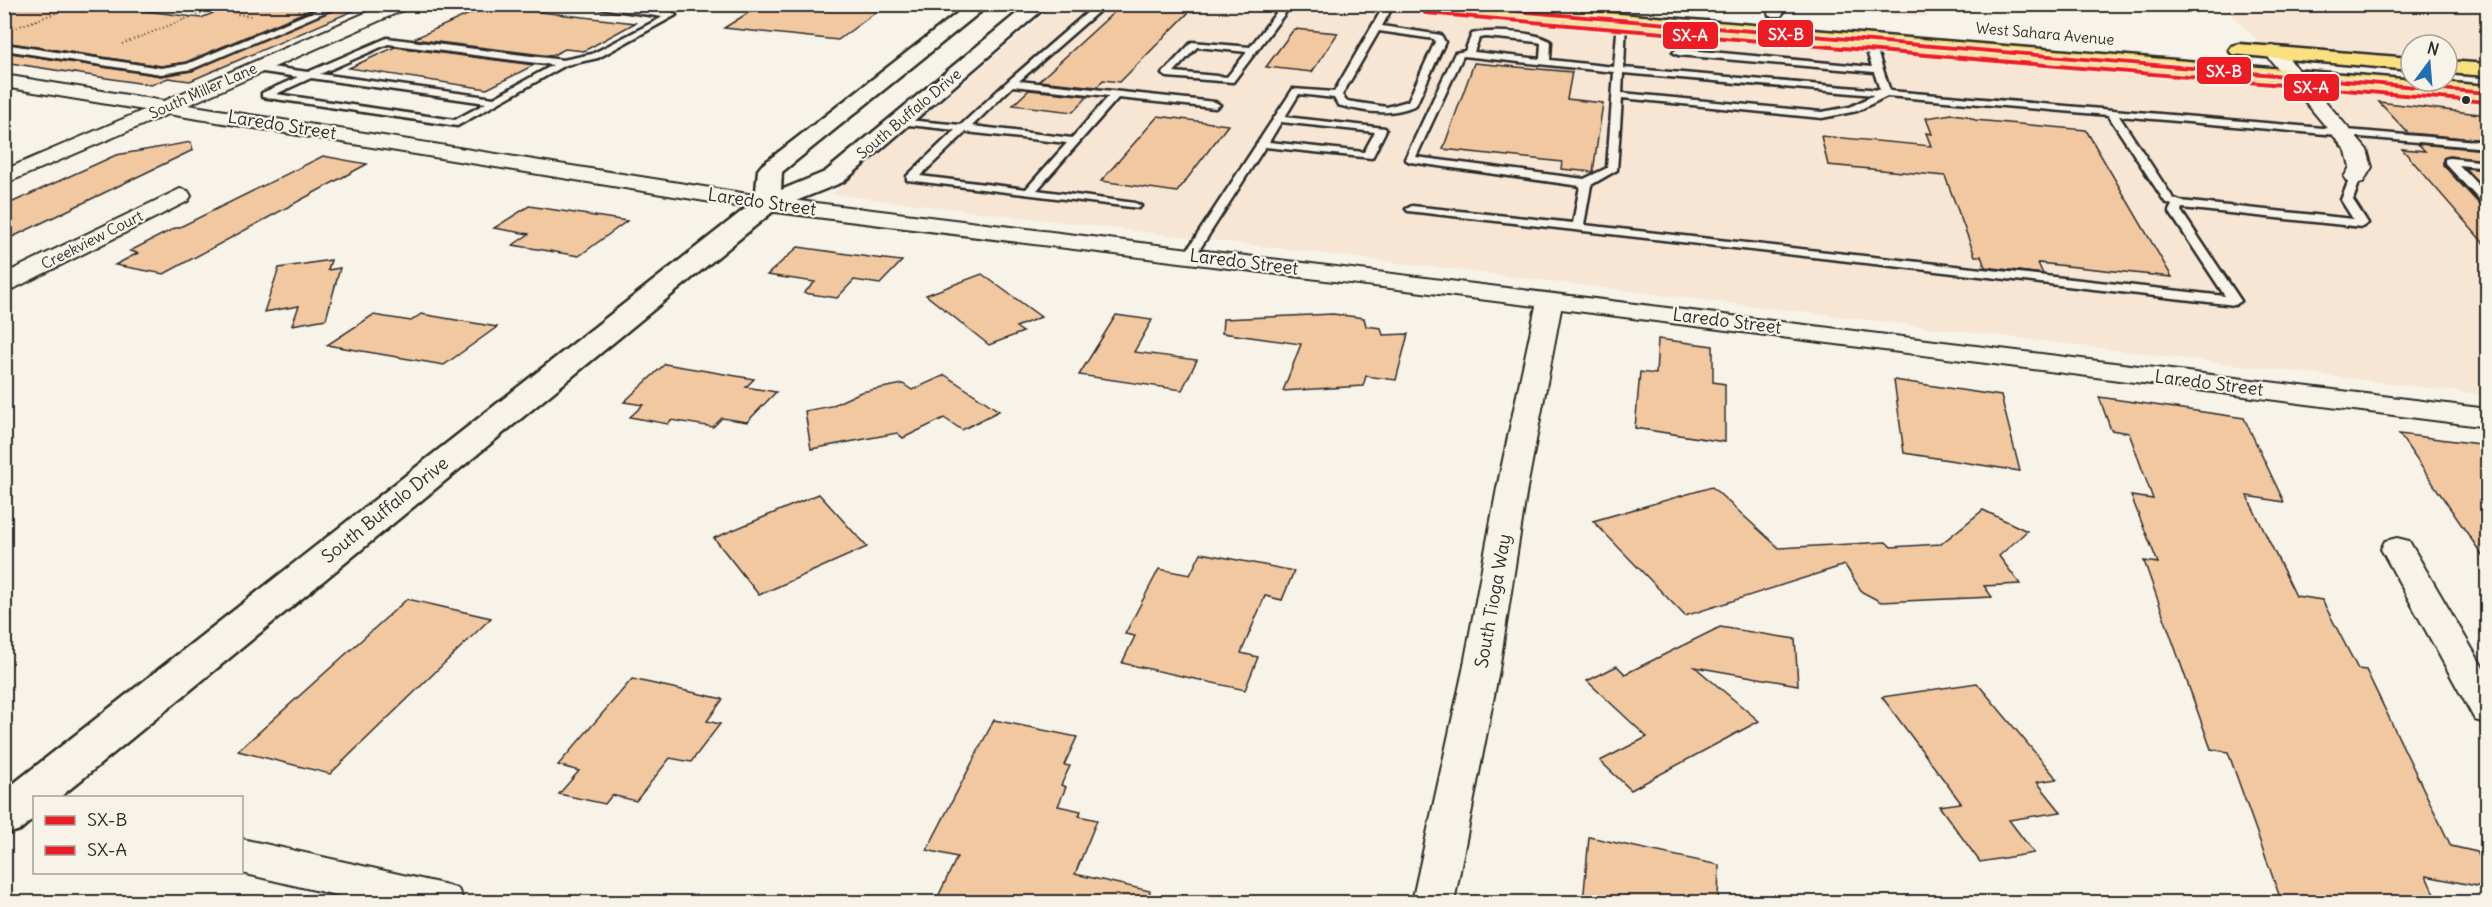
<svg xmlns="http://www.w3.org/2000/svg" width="2492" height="907" viewBox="0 0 2492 907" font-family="Delius,sans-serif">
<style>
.built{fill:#f6e6d3}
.building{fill:#f2c8a1;stroke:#2b2b2b;stroke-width:1.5}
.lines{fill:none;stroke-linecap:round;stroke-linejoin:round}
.service-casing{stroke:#2b2b2b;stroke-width:5}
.minor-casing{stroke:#2b2b2b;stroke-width:4}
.secondary-casing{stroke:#2b2b2b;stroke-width:5}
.primary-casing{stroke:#2b2b2b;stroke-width:5}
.path{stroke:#2b2b2b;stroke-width:2;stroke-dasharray:1 3;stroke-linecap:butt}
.service{fill:#f7f3e8;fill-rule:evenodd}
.minor{fill:#f7f3e8;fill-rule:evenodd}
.secondary{fill:#f7f3e8;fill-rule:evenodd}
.primary{fill:#fbe080;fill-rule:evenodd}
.bus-1-casing{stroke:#f7f3e8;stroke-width:7}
.bus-2-casing{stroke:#f7f3e8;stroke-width:7}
.bus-1{stroke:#ed1c24;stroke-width:4}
.bus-2{stroke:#ed1c24;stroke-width:4}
.bus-dot{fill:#2b2b2b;stroke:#f7f3e8;stroke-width:2}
.labels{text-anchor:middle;stroke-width:4.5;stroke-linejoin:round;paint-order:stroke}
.far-street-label{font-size:15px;fill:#2b2b2b;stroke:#f7f3e8}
.street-label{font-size:18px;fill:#2b2b2b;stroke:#f7f3e8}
.line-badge{stroke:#f7f3e8;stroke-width:2}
.badge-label{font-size:16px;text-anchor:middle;font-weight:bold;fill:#fff}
</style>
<rect width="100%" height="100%" fill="#f7f3e8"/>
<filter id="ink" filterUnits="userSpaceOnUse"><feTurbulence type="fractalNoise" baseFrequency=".0167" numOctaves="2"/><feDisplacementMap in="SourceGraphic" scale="12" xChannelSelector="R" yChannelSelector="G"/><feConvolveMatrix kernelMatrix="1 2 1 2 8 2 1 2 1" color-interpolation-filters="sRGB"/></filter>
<g filter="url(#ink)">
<g class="built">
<path d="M1055,5H1338L2487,102V395L832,194Z"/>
<path d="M1772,5H1922L1928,17Z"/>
<path d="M2222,5H2487V61L2447,58V45H2411V55L2260,43Z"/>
</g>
<g class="building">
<path d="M4,4H91L201,18L235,4H324L186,62L161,66L4,42Z"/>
<path d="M346,4H369L190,81L168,78L151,85L4,62V52L161,76L192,71Z"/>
<path d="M762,4H887L838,40L724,28Z"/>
<path d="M1123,4L1190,11L1120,82L1103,80L1097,87L1039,81Z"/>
<path d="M487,6L635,23L584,51L565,49L551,56L413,39Z"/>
<path d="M1294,29L1338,33L1312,72L1266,67Z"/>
<path d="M395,47L534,65L487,89L349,68Z"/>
<path d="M1474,63L1572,72L1567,99L1603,103L1593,172L1561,169L1562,162L1443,149Z"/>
<path d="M1029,90L1088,96L1073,112L1013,105Z"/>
<path d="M2379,102L2487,115V140L2408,133Z"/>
<path d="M1952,114L1967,116L1975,120L2086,130L2172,277L2038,263L2043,274L1985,267L1981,256H1975L1945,176L1828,165L1821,136L1931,146L1926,133L1932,134L1926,118Z"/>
<path d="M1158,116L1228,125L1177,192L1101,181Z"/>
<path d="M191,142L193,150L4,241V206L116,155Z"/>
<path d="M2418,144L2487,150V160L2449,156L2443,159V165L2482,207L2487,208V247L2402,149L2425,151Z"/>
<path d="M323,156L367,164L164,274L115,265L138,253L130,251L175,228H178Z"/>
<path d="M2465,168L2487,170V192Z"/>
<path d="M529,206L627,221L579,256L513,245L529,234L494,228Z"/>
<path d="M798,247L876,258L902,261L880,284L854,280L837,298L804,293L815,282L767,275Z"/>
<path d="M331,260L328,270L340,268L326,319L292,325L299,306L264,312L279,268Z"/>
<path d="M982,274L1041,317L1016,327L1023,332L989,345L926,295Z"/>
<path d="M421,314L497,327L444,365L327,345L373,315L411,321Z"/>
<path d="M1333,314L1364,318L1366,326L1381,328L1383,335L1408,334L1396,380L1366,376L1363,386L1283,391L1301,344L1222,333L1223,319Z"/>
<path d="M1116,315L1152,320L1134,352L1197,360L1182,390L1079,375Z"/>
<path d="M1658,339L1713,346V382L1725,384V442L1635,428L1640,372L1656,374Z"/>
<path d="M665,364L754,379L746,387L776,392L747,422L722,418L713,427L671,420L668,424L630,417L643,405L624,402Z"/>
<path d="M945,375L999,411L962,430L944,418L903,438L897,433L811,449L805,411L831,406L861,392L903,384L912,390Z"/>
<path d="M1894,380L2001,396L2020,471L1904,453Z"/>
<path d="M2099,397L2244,418L2284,502L2247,496L2296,596L2322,600L2358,669L2366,670L2451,846L2477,852L2487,872V888L2426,876L2438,903H2282L2228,752L2211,749L2144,561L2158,563L2131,496L2153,499L2129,433L2111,430Z"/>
<path d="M2399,434L2487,445V562Z"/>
<path d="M1712,487L1779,548L1886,542L1891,547L1941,544L1983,510L2027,531L1999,556L2020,584L1984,586L1992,597L1881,602L1862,592L1845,565L1685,616L1593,521Z"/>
<path d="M819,494L867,547L759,595L714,538Z"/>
<path d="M1201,553L1294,571L1282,600L1265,596L1241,653L1258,657L1245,690L1122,663L1135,636L1125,634L1159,569L1190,575Z"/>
<path d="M407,599L491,618L330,774L238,751Z"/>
<path d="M1720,627L1795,639L1798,685L1695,667L1759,721L1631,790L1600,761L1647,737L1587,681L1617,666L1625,674Z"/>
<path d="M632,679L723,699L707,721L720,724L691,762L670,758L636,801L612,795L605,804L559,794L579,771L558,765Z"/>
<path d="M1977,683L2057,779L2037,782L2061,812L2009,820L2034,853L1980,862L1939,806L1961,803L1882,697Z"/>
<path d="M994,720L1077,737L1064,765L1070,766L1061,785L1066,787L1058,806L1081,811L1079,816L1097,820L1075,874L1150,891L1148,903H935L957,857L927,850Z"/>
<path d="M1589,837L1719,865L1718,903H1583Z"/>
</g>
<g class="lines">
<g class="service-casing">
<g id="service">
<path d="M331,4H344L192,69L161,74L4,50V44L161,68L187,64Z"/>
<path d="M573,4H604L672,12L676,15L598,58L566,65L457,126L262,97V93L298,77L256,71L251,68L256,65L308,72L387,38L563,60L592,54L663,17ZM388,44L553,65L494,98L320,74ZM311,78L486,103L455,120L276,94Z"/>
<path d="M1097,4H1107L1019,81L1215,102L1220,105L1215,108L1118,98L1037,190L1135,203L1141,206L1139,208L907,180V176L955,130L900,124L895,121L896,119L961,125L1008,81ZM1013,86L1109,96L1072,138L972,126ZM966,132L1067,143L1026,189L920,176Z"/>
<path d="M1283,4H1292L1233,82L1167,77L1162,74L1192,42L1250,47ZM1197,47L1247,52L1227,77L1174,72Z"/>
<path d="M1385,4H1394L1382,26L1441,35L1445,42L1416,105C1390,117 1365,112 1338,105L1334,98L1299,94L1285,117L1385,128L1386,130L1372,158L1265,147L1194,258H1186L1184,255L1293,89L1334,92ZM1379,31L1434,39L1435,42L1408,101L1387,107L1346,101L1342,95ZM1281,122L1375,132L1364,152L1269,142Z"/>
<path d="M1622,18L1626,21L1624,68L1880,90L1874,72L1678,55L1673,52L1678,49L1872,67L1864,42L1869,39L1874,42L1890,91L2488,142V148L2119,116L2173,198L2180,201L2353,219L2341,200L2351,175H2359L2361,177L2353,200L2368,223L2362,227L2182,208L2181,211L2241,301L2235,305L1408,211L1406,209L1412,206L1573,223L1580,186L1410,162L1405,159L1455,53L1465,51L1472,34C1489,30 1537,31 1551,42L1550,60L1614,67L1618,21ZM1486,37L1537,42L1541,43L1540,59L1474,52L1479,38ZM1463,56L1614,72L1607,168L1584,179L1416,157ZM1623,73L1874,95L1850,107L1822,112L1622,93ZM1887,96L2108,115L2165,202L2172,205L2169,211L2225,296L1584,225L1591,185L1617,170L1622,98L1822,118L1857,111Z"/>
<path d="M2449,158L2488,162V168L2459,165L2488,196V206L2484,205L2445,163V159Z"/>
</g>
</g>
<g class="minor-casing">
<g id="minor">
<path d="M386,4H410L408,8L188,105L767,197L2488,409V427L1561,309L1527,488L1499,670L1454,902H1412L1463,670L1497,488L1536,306L767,211L168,114L4,184V170L144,110L4,87V75L164,101Z"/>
<path d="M1765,4H1782L1784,12L1781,16H1769Z"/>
<path d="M2273,46L2280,48L2367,150L2372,167L2363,182L2355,184L2347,182L2344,177L2350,167L2346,151L2264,52L2266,48Z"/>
<path d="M180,189L188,191L191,196L188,201L13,289L4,291V274Z"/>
<path d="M2397,538L2409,541L2488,676V724L2475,720L2381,549L2385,541Z"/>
<path d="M242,839L443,884L458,889L464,902H366L242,873L240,872H242Z"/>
</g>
</g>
<g class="secondary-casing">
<path id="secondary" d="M969,4H990L782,172L781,190L825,172L1028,4H1049L843,182L776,209L59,798H34V818L20,830L4,835V791L755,201L758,170L762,165Z"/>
</g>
<g class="primary-casing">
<g id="primary">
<path d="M1417,4H1500L2488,86V99L1426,10L1419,8Z"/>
<path d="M2239,44L2411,58V70L2232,54L2229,50L2232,46Z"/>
<path d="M2447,61L2488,64V76L2447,73Z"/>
</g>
</g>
<g class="path">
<path d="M196,4L231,9L236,14L252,16"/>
<path d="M17,27L81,4"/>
<path d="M122,44L216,7"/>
</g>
<use href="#service" class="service"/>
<use href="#minor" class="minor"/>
<use href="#secondary" class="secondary"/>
<use href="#primary" class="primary"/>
<g class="bus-1-casing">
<path id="bus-1" d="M1432,4L2488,93"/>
</g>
<g class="bus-2-casing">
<path id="bus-2" d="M1425,13L2487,102"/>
</g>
<use href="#bus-1" class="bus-1"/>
<use href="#bus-2" class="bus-2"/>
</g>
</g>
<circle class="bus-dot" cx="2466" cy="100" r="5"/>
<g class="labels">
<g class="far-street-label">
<text transform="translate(2045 34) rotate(5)" y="5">West Sahara Avenue</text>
<text transform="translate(203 91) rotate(-24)" y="5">South Miller Lane</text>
<text transform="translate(909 114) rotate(-40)" y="5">South Buffalo Drive</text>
<text transform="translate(92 240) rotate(-27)" y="5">Creekview Court</text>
</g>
<g class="street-label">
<text transform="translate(282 125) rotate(9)" y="6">Laredo Street</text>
<text transform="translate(762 202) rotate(8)" y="6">Laredo Street</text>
<text transform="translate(1244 262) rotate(7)" y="6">Laredo Street</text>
<text transform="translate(1727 321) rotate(7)" y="6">Laredo Street</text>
<text transform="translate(2209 383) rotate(7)" y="6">Laredo Street</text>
<text transform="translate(385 510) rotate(-39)" y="6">South Buffalo Drive</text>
<text transform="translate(1493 601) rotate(-80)" y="6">South Tioga Way</text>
</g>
</g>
<g class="line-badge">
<rect x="1757" y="19" width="57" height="29" rx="6" fill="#ed1c24"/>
<rect x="1662" y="21" width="57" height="29" rx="6" fill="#ed1c24"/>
<rect x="2196" y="56" width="56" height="29" rx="6" fill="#ed1c24"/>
<rect x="2283" y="73" width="57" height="29" rx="6" fill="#ed1c24"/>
</g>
<g class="badge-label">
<text x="1786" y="40">SX-B</text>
<text x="1690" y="41">SX-A</text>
<text x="2224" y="77">SX-B</text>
<text x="2311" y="93">SX-A</text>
</g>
<rect width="2492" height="907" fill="none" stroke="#f7f3e8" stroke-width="24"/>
<rect x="12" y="12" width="2468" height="883" fill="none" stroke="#2b2b2b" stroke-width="2" filter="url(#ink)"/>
<rect x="33" y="796" width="210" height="78" fill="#f7f3e8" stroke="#a5a39c" stroke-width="1.5"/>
<rect x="45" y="816" width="30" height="9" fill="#ed1c24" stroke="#a5a39c" stroke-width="1.5"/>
<text x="87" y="826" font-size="18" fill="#2b2b2b">SX-B</text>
<rect x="45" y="846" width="30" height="9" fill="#ed1c24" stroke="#a5a39c" stroke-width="1.5"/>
<text x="87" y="856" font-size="18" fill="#2b2b2b">SX-A</text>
<g transform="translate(2429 63) rotate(16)"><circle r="28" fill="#f7f3e8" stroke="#a5a39c" stroke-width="1.5"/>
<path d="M0-4.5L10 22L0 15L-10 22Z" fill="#1f6fb2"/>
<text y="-9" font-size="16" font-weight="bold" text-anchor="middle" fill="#2b2b2b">N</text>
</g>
</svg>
